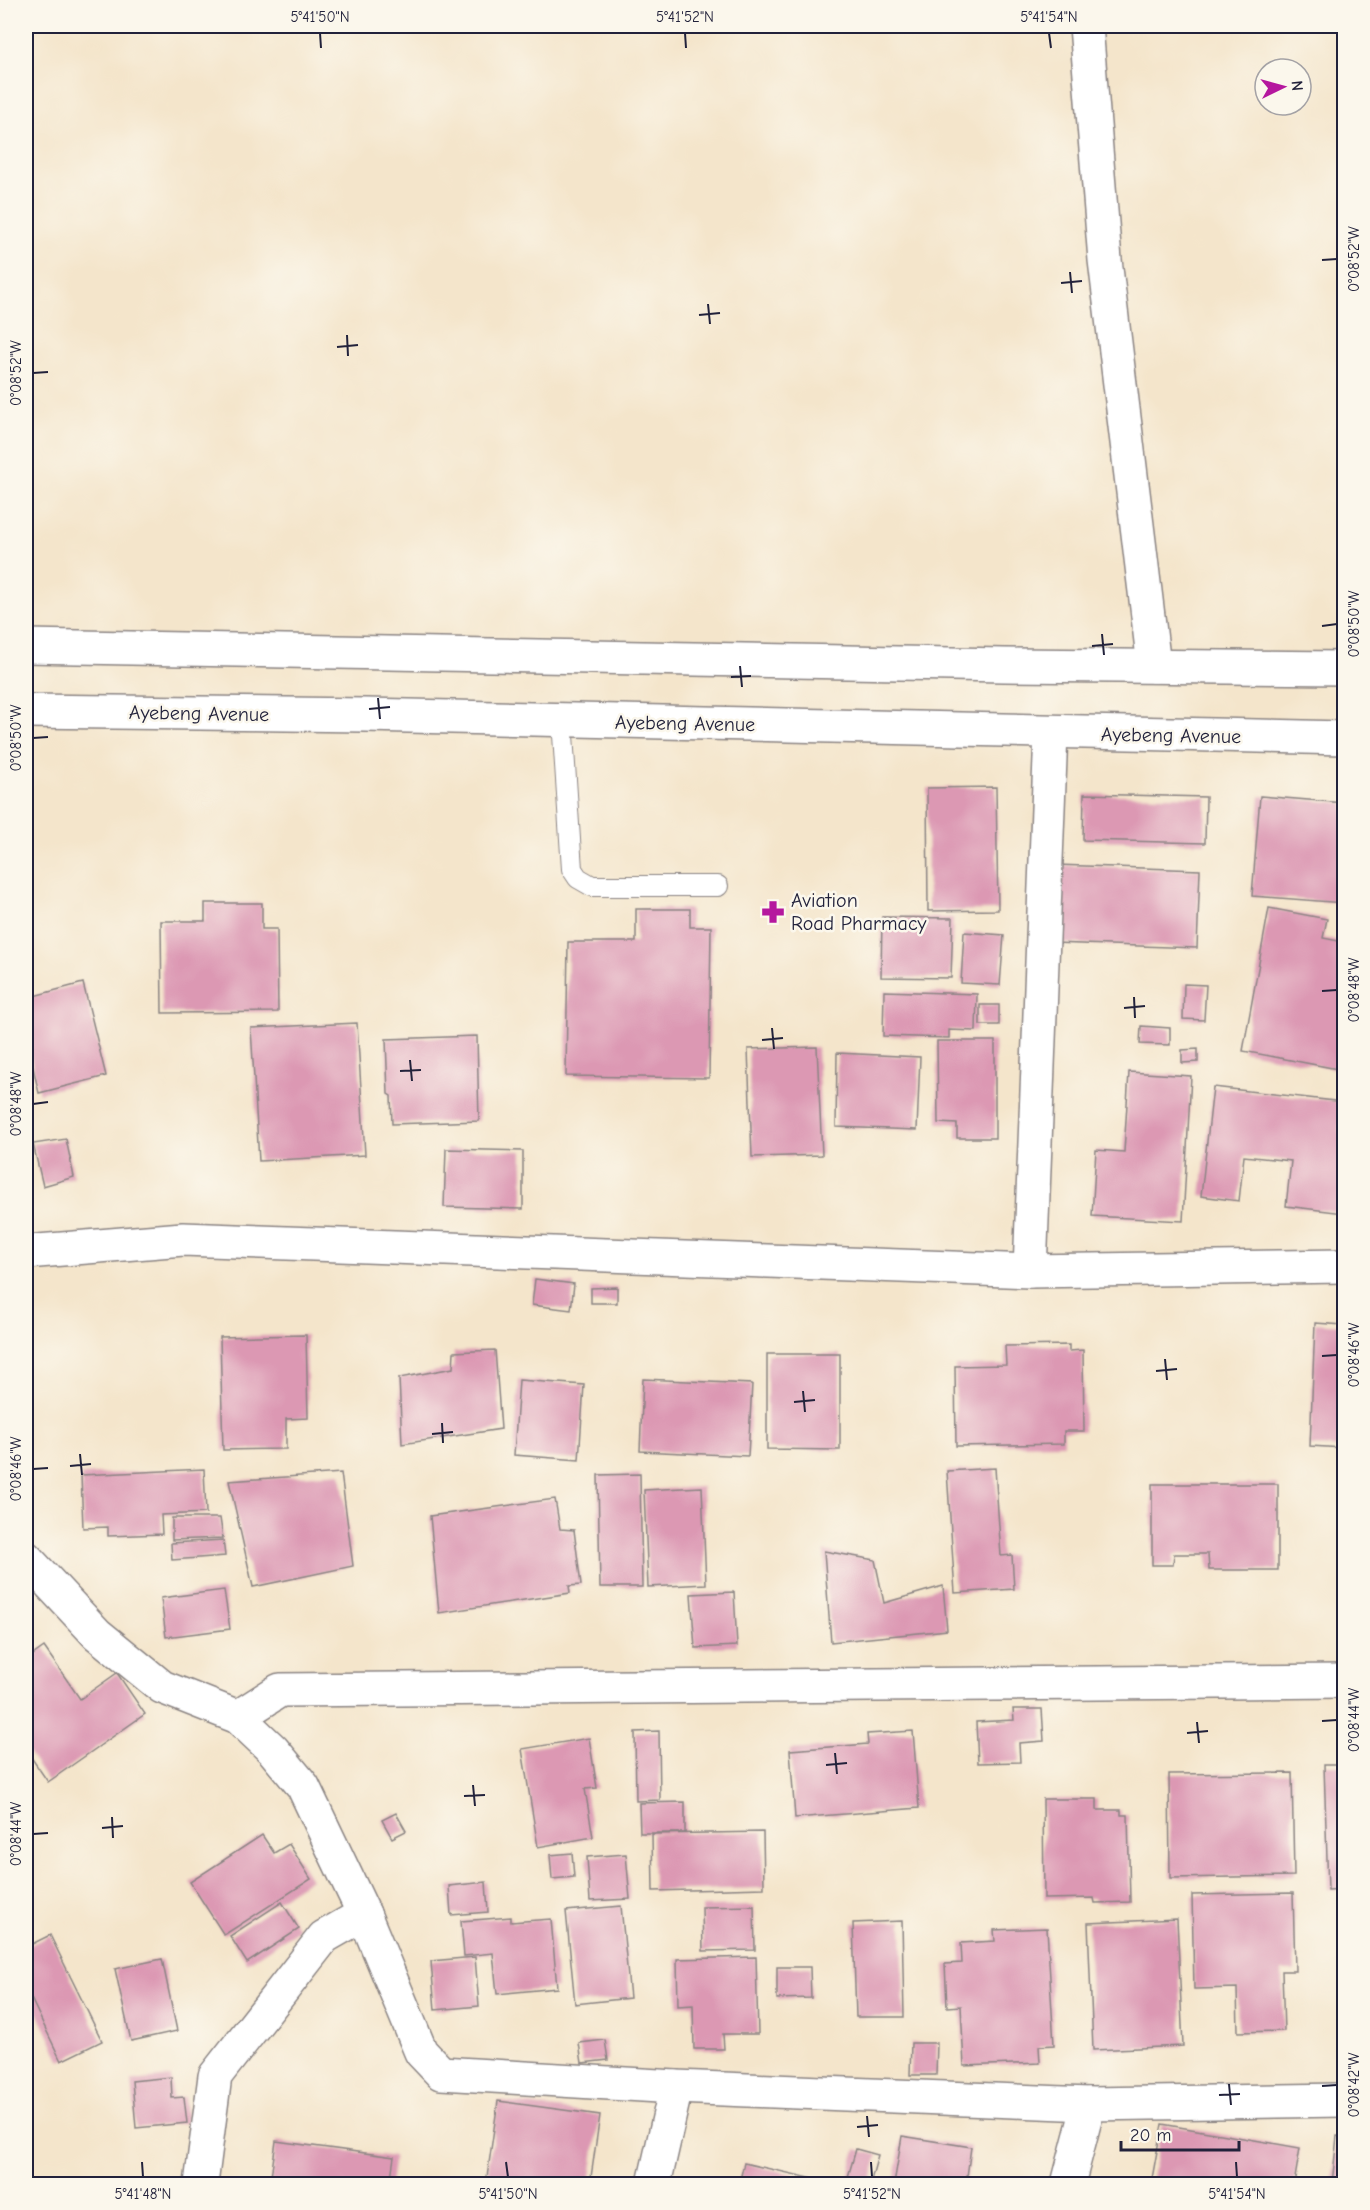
<svg xmlns="http://www.w3.org/2000/svg" width="1370" height="2210" viewBox="0 0 1370 2210" font-family="'Comic Neue',sans-serif">
<style>
.building{fill:#dc98b3}
.lines{fill:none;stroke-linecap:round;stroke-linejoin:round}
.service-casing{stroke:#8b8483;stroke-width:22}
.minor-casing{stroke:#8b8483;stroke-width:36}
.tertiary-casing{stroke:#8b8483;stroke-width:36}
.service{stroke:#fff;stroke-width:20}
.minor{stroke:#fff;stroke-width:33}
.tertiary{stroke:#fff;stroke-width:33}
.ticks{fill:none;stroke:#22223b;stroke-width:2}
.labels{text-anchor:middle;stroke-width:5;stroke-linejoin:round;paint-order:stroke}
.street-label{font-size:20px;fill:#22223b;stroke:#fbf7ec}
.poi-label{font-size:20px;fill:#22223b;stroke:#fbf7ec;text-anchor:start}
.neatline{fill:none;stroke:#22223b;stroke-width:2}
.ticks-label{font-size:15px;text-anchor:middle;fill:#22223b}
</style>
<rect width="100%" height="100%" fill="#fbf7ec"/>
<filter id="ink" filterUnits="userSpaceOnUse"><feTurbulence type="fractalNoise" baseFrequency=".0167" numOctaves="2"/><feDisplacementMap in="SourceGraphic" scale="12" xChannelSelector="R" yChannelSelector="G"/><feConvolveMatrix kernelMatrix="1 2 1 2 8 2 1 2 1" color-interpolation-filters="sRGB"/></filter>
<filter id="wash" filterUnits="userSpaceOnUse"><feTurbulence type="fractalNoise" baseFrequency=".008" numOctaves="4" result="noise"/><feDisplacementMap in="SourceGraphic" scale="24" xChannelSelector="R" yChannelSelector="G"/><feGaussianBlur stdDeviation="1.35" result="paint"/><feColorMatrix in="noise" values="0 0 0 0 0 0 0 0 0 0 0 0 0 0 0 0 0 1.4 0 .05"/><feComposite in="paint" operator="in"/></filter>
<g filter="url(#wash)">
<rect width="100%" height="100%" fill="#f4e5cb"/>
<g id="blocks">
<g class="building">
<path d="M996,787L998,910L928,911L927,788Z"/>
<path d="M1084,794L1206,797L1205,843L1083,840Z"/>
<path d="M1260,796L1344,803V903L1252,896Z"/>
<path d="M1056,865L1200,870L1197,948L1053,943Z"/>
<path d="M205,903H262V929H277L278,1012L162,1013L161,921H205Z"/>
<path d="M1269,908L1327,919L1323,938L1344,942V1000L1339,1031L1344,1032L1343,1070L1243,1051Z"/>
<path d="M636,909H690V927H711L709,1078L566,1076L568,942H636Z"/>
<path d="M882,917L953,918L951,978L881,977Z"/>
<path d="M964,932L1004,935L1000,985L961,983Z"/>
<path d="M83,983L106,1076L39,1093L26,1038V998Z"/>
<path d="M1184,984L1206,985L1204,1020L1183,1019Z"/>
<path d="M884,991L977,994L976,1031L949,1030V1038L883,1036Z"/>
<rect x="980" y="1005" width="19" height="20"/>
<path d="M357,1023L365,1155L259,1161L251,1028Z"/>
<path d="M1141,1026L1170,1028V1045L1140,1044Z"/>
<path d="M477,1036L479,1121L392,1124L391,1096L388,1094L386,1039Z"/>
<path d="M937,1041H995V1138H957V1124L938,1123Z"/>
<path d="M817,1047L822,1155L752,1157L748,1049Z"/>
<path d="M1198,1049V1062L1182,1063V1050Z"/>
<path d="M837,1053L920,1057L917,1130L836,1127Z"/>
<path d="M1129,1072L1191,1076L1183,1221L1092,1216L1096,1150L1124,1152Z"/>
<path d="M1213,1087L1343,1102L1339,1132H1344V1213L1286,1206L1291,1161L1244,1156L1239,1201L1201,1196Z"/>
<path d="M66,1139L74,1177L43,1186L33,1144Z"/>
<path d="M446,1149L523,1151V1209L444,1207Z"/>
<path d="M535,1279L574,1284L571,1310L532,1305Z"/>
<path d="M617,1287V1303H591V1288Z"/>
<path d="M1315,1323L1344,1325V1448L1310,1446Z"/>
<path d="M306,1335L308,1418L286,1419V1449L223,1450L220,1337Z"/>
<path d="M1069,1345V1351L1083,1350L1084,1431H1064V1444L956,1446L955,1366L1006,1365L1005,1346Z"/>
<path d="M495,1350L501,1429L402,1444L399,1378L453,1368L454,1352Z"/>
<path d="M767,1354H840V1450L767,1449Z"/>
<path d="M643,1379L752,1384L748,1456L640,1451Z"/>
<path d="M519,1380L584,1385L579,1460L514,1455Z"/>
<path d="M995,1468L1001,1556L1012,1555L1014,1589L955,1593L947,1471Z"/>
<path d="M204,1469L206,1513L161,1515L162,1534L108,1536V1527L83,1528L81,1475Z"/>
<path d="M341,1473L353,1566L253,1587L229,1481Z"/>
<path d="M640,1474L642,1587H600L598,1475Z"/>
<path d="M1152,1484H1278V1570H1209L1208,1554H1174L1173,1565H1152Z"/>
<path d="M702,1487L706,1584L648,1587L644,1490Z"/>
<path d="M555,1499L560,1529L574,1530L581,1585L569,1586L570,1593L439,1613L430,1516Z"/>
<path d="M172,1518H220L223,1538L172,1540Z"/>
<path d="M223,1540L225,1556L172,1560L171,1543Z"/>
<path d="M824,1551L875,1560L884,1603L943,1586L947,1630L831,1642Z"/>
<path d="M224,1590L230,1629L166,1637L161,1598Z"/>
<path d="M734,1592L737,1646L695,1648L691,1594Z"/>
<path d="M44,1647L80,1699L117,1673L145,1714L48,1782L26,1750V1660Z"/>
<path d="M1013,1709H1042L1044,1741L1019,1743L1020,1762L978,1763L976,1722L1014,1720Z"/>
<path d="M659,1731L660,1800L636,1801L635,1732Z"/>
<path d="M913,1731L919,1808L795,1818L790,1750L868,1744L867,1734Z"/>
<path d="M589,1738L597,1788L585,1789L593,1837L538,1847L522,1749Z"/>
<path d="M1324,1765H1344V1889L1328,1890Z"/>
<path d="M1292,1773L1294,1876L1170,1878L1169,1774Z"/>
<path d="M1043,1799H1097V1810H1121V1815H1128L1130,1902L1095,1903L1094,1898L1044,1899Z"/>
<path d="M685,1802V1833H640L639,1803Z"/>
<path d="M396,1813L406,1831L392,1838L382,1820Z"/>
<path d="M763,1832L764,1888L653,1891L652,1834Z"/>
<path d="M262,1835L274,1853L289,1844L311,1879L224,1935L190,1882Z"/>
<path d="M572,1853L574,1877L552,1879L550,1855Z"/>
<path d="M626,1854L630,1899L590,1901L587,1857Z"/>
<path d="M486,1882L488,1912L451,1915L449,1886Z"/>
<path d="M1293,1893L1295,1971H1282L1284,2031L1238,2032L1237,1988L1194,1989L1192,1895Z"/>
<path d="M282,1902L299,1929L247,1963L230,1936Z"/>
<path d="M621,1906L630,1998L575,2004L566,1911Z"/>
<path d="M754,1906L755,1950L703,1951L702,1907Z"/>
<path d="M511,1917V1922L551,1919L557,1988L497,1994L493,1953L464,1956L461,1921Z"/>
<path d="M1177,1919L1183,2046L1093,2050L1088,1923Z"/>
<path d="M902,1921L904,2017H856L853,1923Z"/>
<path d="M1047,1928L1054,2045L1039,2046L1040,2063L964,2066L961,2006L947,2007L945,1964L962,1963L961,1943L995,1941L994,1930Z"/>
<path d="M50,1935L102,2041L61,2061L26,1988V1947Z"/>
<path d="M475,1957L479,2006L435,2010L431,1961Z"/>
<path d="M756,1957L758,2034H723L724,2049H694L693,2005L678,2006L677,1959Z"/>
<path d="M162,1959L177,2031L131,2041L115,1969Z"/>
<path d="M777,1967H810L811,1998L777,1999Z"/>
<path d="M605,2040L608,2060L582,2063L579,2043Z"/>
<path d="M911,2043H937L936,2075H910Z"/>
<path d="M171,2077L172,2098L184,2097L187,2123L136,2128L132,2081Z"/>
<path d="M498,2101L600,2115L590,2184H486Z"/>
<path d="M1162,2124L1300,2148L1294,2184H1151Z"/>
<path d="M902,2136L971,2147L966,2184H894Z"/>
<path d="M1337,2136L1344,2137V2184H1332Z"/>
<path d="M276,2141L394,2157L390,2184H270Z"/>
<path d="M856,2149L878,2155L870,2184H846Z"/>
<path d="M744,2163L823,2181L822,2184H739Z"/>
</g>
</g>
</g>
<g filter="url(#ink)">
<use href="#blocks" fill-opacity="0" stroke="#8b8483" stroke-width="1.5"/>
<g class="lines">
<g class="service-casing">
<path id="service" d="M562,720L572,869L578,878L592,886H718"/>
</g>
<g class="minor-casing">
<g id="minor">
<path d="M1086,26L1105,260L1154,666"/>
<path d="M26,1252L183,1239L1030,1271L1344,1266"/>
<path d="M1030,1271L1051,732"/>
<path d="M26,1558L97,1634L162,1687L238,1717L273,1750L303,1786L364,1914L421,2052L441,2073L676,2087L1089,2104L1344,2100"/>
<path d="M238,1717L280,1690L1344,1681"/>
<path d="M201,2184L215,2076L324,1937L364,1914"/>
<path d="M654,2184L676,2087"/>
<path d="M1068,2184L1089,2104"/>
</g>
</g>
<g class="tertiary-casing">
<g id="tertiary">
<path d="M26,646L1004,665L1344,668"/>
<path d="M26,711L365,715L1344,738"/>
</g>
</g>
<use href="#service" class="service"/>
<use href="#minor" class="minor"/>
<use href="#tertiary" class="tertiary"/>
</g>
</g>
<path class="ticks" d="M320,33L321,48M685,33L686,48M1049,33L1051,48M1322,260L1337,259M1070,272L1072,293M1061,283L1082,281M708,304L710,324M699,315L720,313M347,335L348,356M337,347L358,345M33,373L48,372M1322,626L1337,624M1102,634L1104,655M1092,646L1113,644M740,666L742,687M731,677L751,676M378,698L380,719M369,709L390,707M33,738L48,737M1322,991L1337,990M1134,997L1135,1018M1124,1008L1145,1006M772,1028L774,1049M762,1040L783,1038M410,1060L412,1081M400,1071L421,1070M33,1104L48,1102M1322,1356L1337,1355M1165,1359L1167,1380M1156,1371L1177,1369M803,1391L805,1412M794,1402L815,1400M442,1423L443,1443M432,1434L453,1432M80,1454L82,1475M70,1466L91,1464M33,1469L48,1468M1322,1721L1337,1720M1197,1722L1199,1743M1187,1733L1208,1731M835,1753L837,1774M826,1765L847,1763M473,1785L475,1806M464,1796L485,1795M112,1817L113,1838M102,1828L123,1826M33,1834L48,1833M1229,2084L1231,2105M1322,2086L1337,2085M1219,2095L1240,2094M867,2116L869,2137M857,2127L878,2125M142,2162L143,2177M506,2162L508,2177M871,2162L872,2177M1236,2162L1237,2177"/>
<defs>
<g id="pharmacy-bare" transform="scale(1.8)"><path d="M-2-6h4v4h4v4h-4v4h-4v-4h-4v-4h4Z" fill="#b5179e" stroke="#fbf7ec" stroke-width="2.5" paint-order="stroke"/></g>
</defs>
<g fill-rule="evenodd">
<use href="#pharmacy-bare" x="773" y="912"/>
</g>
<g class="labels">
<g class="street-label">
<text transform="translate(199 713) rotate(1)" y="7">Ayebeng Avenue</text>
<text transform="translate(685 723) rotate(1)" y="7">Ayebeng Avenue</text>
<text transform="translate(1171 735) rotate(1)" y="7">Ayebeng Avenue</text>
</g>
<g class="poi-label">
<text x="791" y="907">Aviation<tspan x="791" dy="23">Road Pharmacy</tspan></text>
</g>
</g>
<rect width="1370" height="2210" fill="none" stroke="#fbf7ec" stroke-width="66"/>
<g transform="translate(1283 87) rotate(85)"><circle r="28" fill="#fbf7ec" stroke="#a4a2a5" stroke-width="1.5"/>
<path d="M0-4.5L10 22L0 15L-10 22Z" fill="#b5179e"/>
<text y="-9" font-size="16" font-weight="bold" text-anchor="middle" fill="#22223b">N</text>
</g>
<path d="M1121 2141v9h118v-9" fill="none" stroke="#22223b" stroke-width="3"/>
<text x="1130" y="2141" font-size="18" fill="#22223b" stroke="#fbf7ec" stroke-width="4.5" paint-order="stroke">20 m</text>
<rect x="33" y="33" width="1304" height="2144" class="neatline"/>
<g class="ticks-label">
<text x="320" y="22">5°41'50"N</text>
<text x="685" y="22">5°41'52"N</text>
<text x="1049" y="22">5°41'54"N</text>
<text transform="translate(1354 259) rotate(-90)" y="5">0°08'52"W</text>
<text transform="translate(16 373) rotate(-90)" y="5">0°08'52"W</text>
<text transform="translate(1354 624) rotate(-90)" y="5">0°08'50"W</text>
<text transform="translate(16 738) rotate(-90)" y="5">0°08'50"W</text>
<text transform="translate(1354 990) rotate(-90)" y="5">0°08'48"W</text>
<text transform="translate(16 1104) rotate(-90)" y="5">0°08'48"W</text>
<text transform="translate(1354 1355) rotate(-90)" y="5">0°08'46"W</text>
<text transform="translate(16 1469) rotate(-90)" y="5">0°08'46"W</text>
<text transform="translate(1354 1720) rotate(-90)" y="5">0°08'44"W</text>
<text transform="translate(16 1834) rotate(-90)" y="5">0°08'44"W</text>
<text transform="translate(1354 2085) rotate(-90)" y="5">0°08'42"W</text>
<text x="143" y="2199">5°41'48"N</text>
<text x="508" y="2199">5°41'50"N</text>
<text x="872" y="2199">5°41'52"N</text>
<text x="1237" y="2199">5°41'54"N</text>
</g>
</svg>
